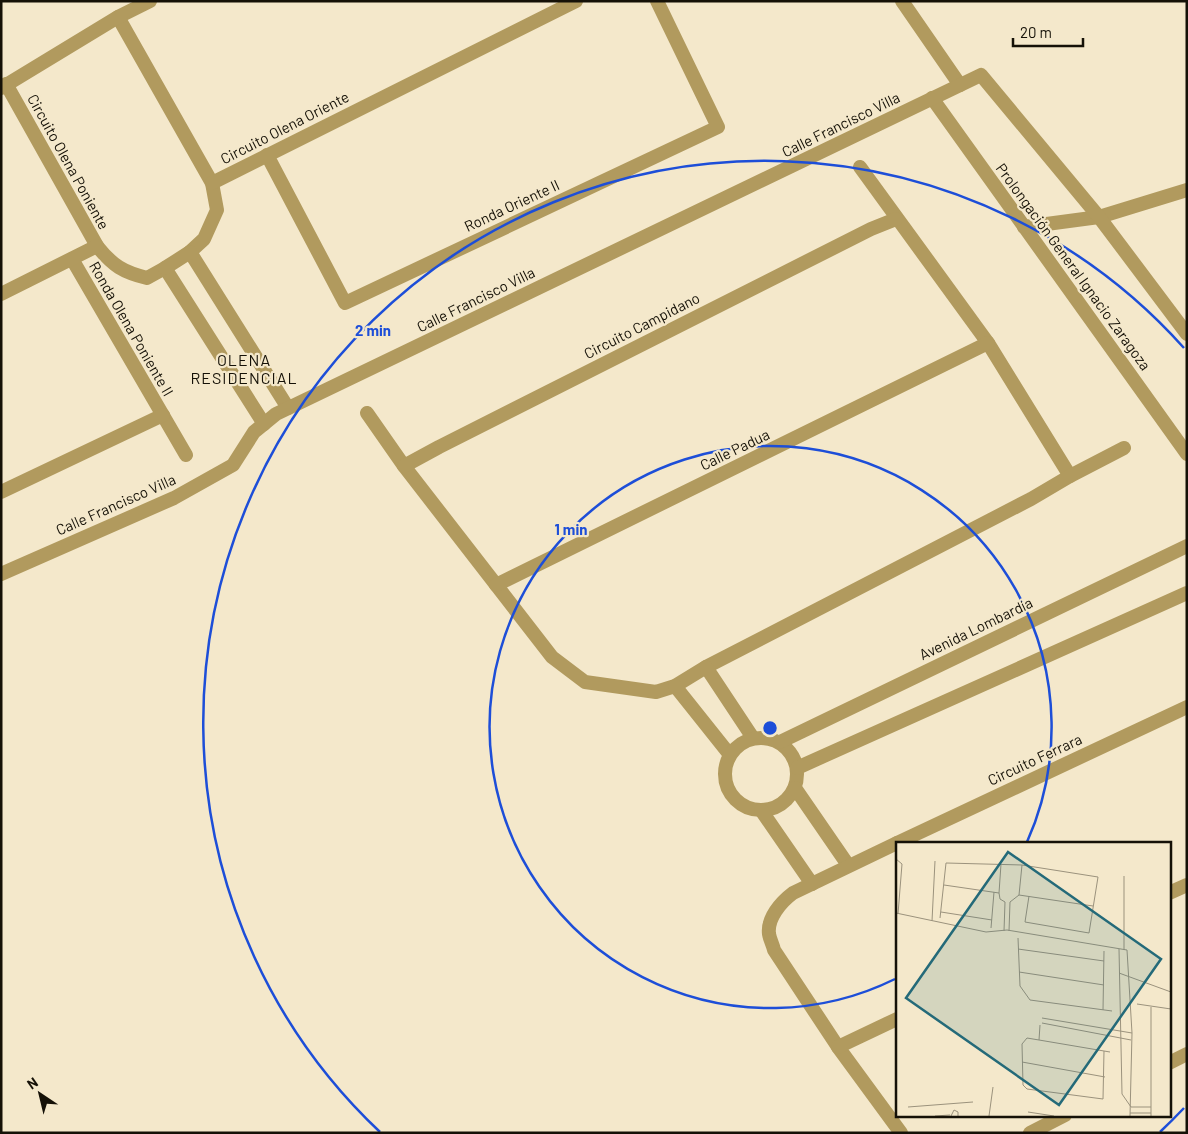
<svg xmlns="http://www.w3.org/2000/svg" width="1188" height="1134" viewBox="0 0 1188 1134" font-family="Barlow,sans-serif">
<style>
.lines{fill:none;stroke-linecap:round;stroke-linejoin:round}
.minor{stroke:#b19a5e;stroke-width:14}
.tertiary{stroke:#b19a5e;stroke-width:14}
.ring{fill:none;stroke:#1d4ed8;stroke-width:2.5}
.labels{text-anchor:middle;stroke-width:4.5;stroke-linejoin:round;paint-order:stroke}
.street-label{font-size:15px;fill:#151107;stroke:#f4e8cb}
.neighbourhood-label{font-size:16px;letter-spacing:1px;fill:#151107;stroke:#f4e8cb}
.inset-road{fill:none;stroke:#9b927d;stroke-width:1}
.view{fill:#246a79;fill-opacity:0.15;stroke:#246a79;stroke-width:2.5}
.inset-edge{fill:none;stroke:#151107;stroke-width:2.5}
.centre{fill:#1d4ed8;stroke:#f4e8cb;stroke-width:2.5}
.ring-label{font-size:15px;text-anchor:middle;font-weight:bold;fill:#1d4ed8;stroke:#f4e8cb;stroke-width:4.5;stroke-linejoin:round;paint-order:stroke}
</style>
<rect width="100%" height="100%" fill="#f4e8cb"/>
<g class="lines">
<g class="minor">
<path d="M902,1L960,85"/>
<path d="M118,17L212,183L217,210L204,239L190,252L288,408"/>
<path d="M6,84L97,246C113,266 123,272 147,278L165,268L264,424"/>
<path d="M1,88L118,17L150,1"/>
<path d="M932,98L1187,454"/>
<path d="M267,155L345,303L718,127L657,1"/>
<path d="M860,167L988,343L1070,476"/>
<path d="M212,183L576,1"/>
<path d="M1024,227L1099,217L1187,190"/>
<path d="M72,259L186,455"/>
<path d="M165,268L190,252"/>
<path d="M1,294L97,246"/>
<path d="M367,413L404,466L552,657L585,682L656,692L675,686L706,667L1031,499L1070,476L1124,448"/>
<path d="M404,466L439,447L871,229L896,219"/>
<path d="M1,492L163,415"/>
<path d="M496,585L988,343"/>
<path d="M706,667L753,738"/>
<path d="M675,686L730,755"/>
<circle cx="761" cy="774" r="36"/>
<path d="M780,742L1187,546"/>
<path d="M797,768L1187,593"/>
<path d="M795,788L848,865"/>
<path d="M761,810L812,884"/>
<path d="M897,843L793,893C781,902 767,918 769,934C770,940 773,945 774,950L838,1047L901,1133"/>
<path d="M897,843L1187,707"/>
<path d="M1169,893L1187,885"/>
<path d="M838,1047L897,1019"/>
<path d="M1169,1063L1187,1054"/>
<path d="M1030,1133L1065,1115"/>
</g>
<path class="tertiary" d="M1,574L174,498L233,465L254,432L276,414L981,75L1099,217L1187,334"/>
</g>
<g class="ring">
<path d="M895 979A281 281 0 1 1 1027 842"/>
<path d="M1184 1108A562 562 0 0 1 1160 1132M380 1132A562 562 0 1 1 1184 348"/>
</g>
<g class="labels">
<g class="street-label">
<text transform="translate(841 125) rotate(-26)" y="5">Calle Francisco Villa</text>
<text transform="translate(285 128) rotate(-27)" y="5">Circuito Olena Oriente</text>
<text transform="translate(68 162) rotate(61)" y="5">Circuito Olena Poniente</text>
<text transform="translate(512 206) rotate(-25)" y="5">Ronda Oriente II</text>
<text transform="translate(1073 267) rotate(54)" y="5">Prolongación General Ignacio Zaragoza</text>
<text transform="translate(476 300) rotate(-26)" y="5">Calle Francisco Villa</text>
<text transform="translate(642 326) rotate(-27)" y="5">Circuito Campidano</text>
<text transform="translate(131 329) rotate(60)" y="5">Ronda Olena Poniente II</text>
<text transform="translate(735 450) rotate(-26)" y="5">Calle Padua</text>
<text transform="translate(116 505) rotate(-24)" y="5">Calle Francisco Villa</text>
<text transform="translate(976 629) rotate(-26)" y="5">Avenida Lombardía</text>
<text transform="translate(1035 760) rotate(-25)" y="5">Circuito Ferrara</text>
</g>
<g class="neighbourhood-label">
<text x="244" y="366">OLENA<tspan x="244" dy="18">RESIDENCIAL</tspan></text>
</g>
</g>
<g transform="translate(896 842)">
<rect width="275" height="275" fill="#f4e8cb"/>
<path class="inset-road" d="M0,17L6,22L2,72M105,22L103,51L104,57L109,60L108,89M48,43L103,51M123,53L197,64M123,53L126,23M45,70L96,78M0,71L90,90L111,88L231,108L236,191L234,274M44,76L50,21L126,23L202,35L193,91L129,80L133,54M36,79L39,19M95,86L98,50M113,89L114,60L123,53M122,96L124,144L134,158L216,169M122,107L208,119M223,107L226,252L235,265H255M228,108V34M123,130L208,143M223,131L275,150M241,162L275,167M255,165V274M207,168L208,109M146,176L236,191M146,181L235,198M143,198L144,183M208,209L207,257L131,247L127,243L126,202L131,196L143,198L208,209L214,210M126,220L209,235M12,265L77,260M132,270L158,274M234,271H255M39,274L54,273M55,274L58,268L62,270V274M93,274L97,245"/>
<path class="view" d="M112,10L265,117L163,263L10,156Z"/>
<rect width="275" height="275" class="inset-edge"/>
</g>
<circle cx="770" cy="728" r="8" class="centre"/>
<g class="ring-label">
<text x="373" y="336">2 min</text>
<text x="571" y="535">1 min</text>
</g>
<rect width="1188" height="1134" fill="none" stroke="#151107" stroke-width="5"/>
<g transform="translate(40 1094) rotate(325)" stroke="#f4e8cb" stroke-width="4" paint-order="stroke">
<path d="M0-4L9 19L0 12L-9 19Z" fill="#151107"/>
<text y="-8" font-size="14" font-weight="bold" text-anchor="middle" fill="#151107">N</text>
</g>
<path d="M1013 38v8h70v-8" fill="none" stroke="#151107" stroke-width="2.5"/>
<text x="1020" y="38" font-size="15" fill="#151107" stroke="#f4e8cb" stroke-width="4" paint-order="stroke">20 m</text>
</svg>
